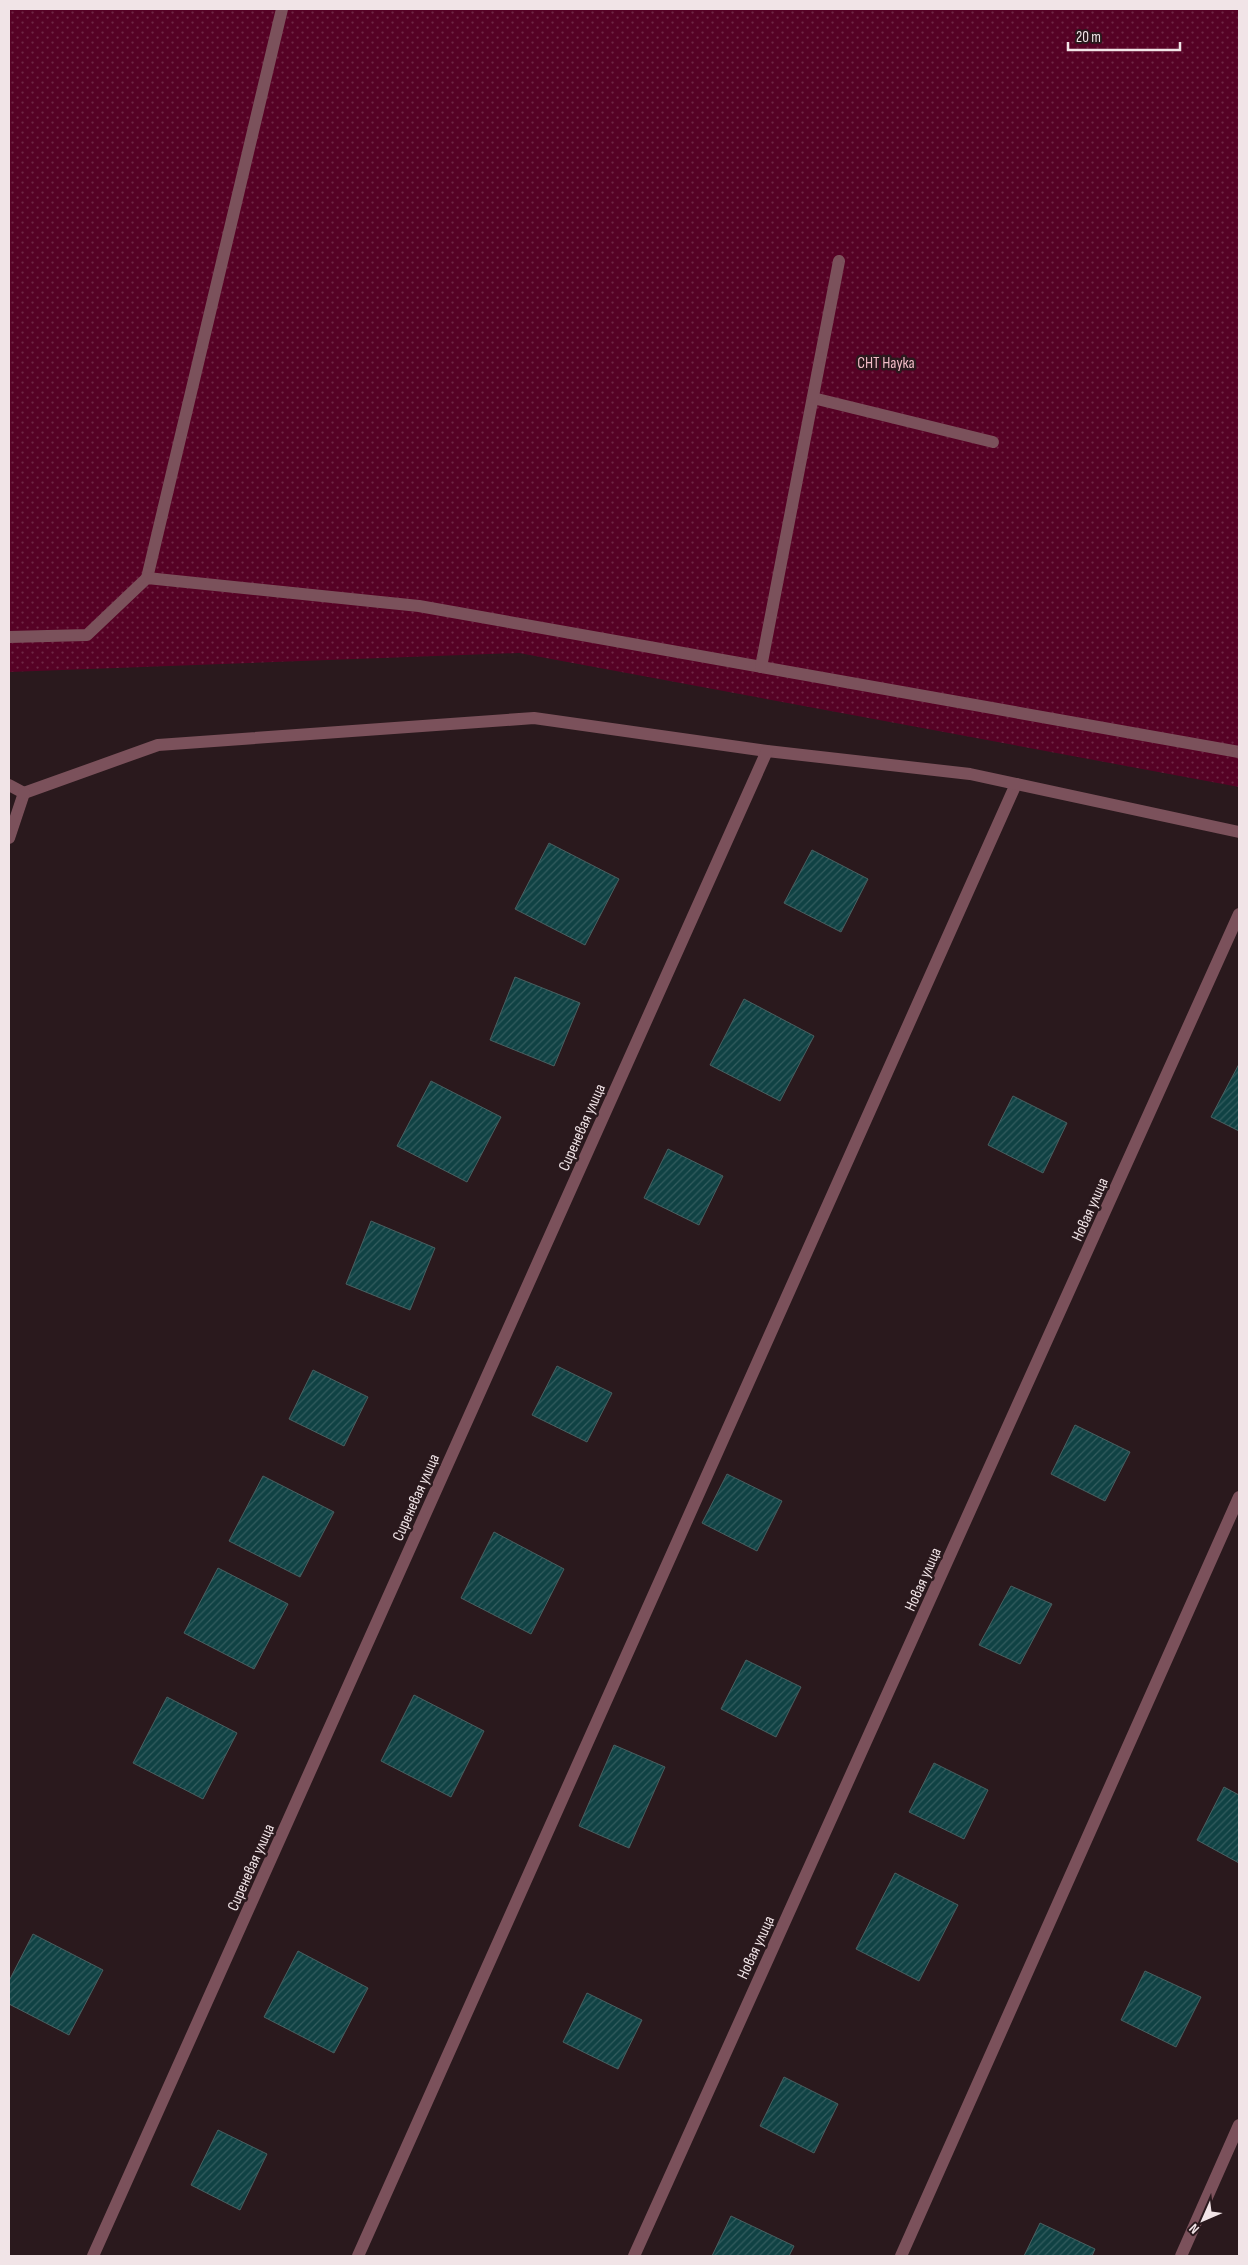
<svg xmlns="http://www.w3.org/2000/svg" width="1248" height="2265" viewBox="0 0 1248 2265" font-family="'Sofia Sans Condensed',sans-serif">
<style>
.garden{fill:url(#garden-dots)}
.building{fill:url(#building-hatch);stroke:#496061}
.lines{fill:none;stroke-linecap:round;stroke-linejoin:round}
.lane{stroke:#7b515b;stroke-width:12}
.street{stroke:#7b515b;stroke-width:12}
.labels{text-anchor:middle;stroke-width:5;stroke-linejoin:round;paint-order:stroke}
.park-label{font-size:16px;fill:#f2bcc7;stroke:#2a191d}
.street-label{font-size:16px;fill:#f1e4e7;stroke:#2a191d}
</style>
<defs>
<pattern id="garden-dots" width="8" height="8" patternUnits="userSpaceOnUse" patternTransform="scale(1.25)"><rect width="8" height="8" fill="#560225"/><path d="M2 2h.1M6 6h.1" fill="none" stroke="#6f2745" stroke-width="1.8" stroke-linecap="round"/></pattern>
<pattern id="building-hatch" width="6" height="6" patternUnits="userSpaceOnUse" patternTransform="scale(1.25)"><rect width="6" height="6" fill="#104244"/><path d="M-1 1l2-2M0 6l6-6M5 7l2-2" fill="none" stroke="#335d5f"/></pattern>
</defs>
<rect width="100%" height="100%" fill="#2a191d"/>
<path class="garden" d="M9,9H1239V787L519,653L9,672Z"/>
<g class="building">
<path d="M549,843L619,879L585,945L515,909Z"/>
<path d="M812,850L868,879L841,932L784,903Z"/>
<path d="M515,977L580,1003L554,1066L490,1040Z"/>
<path d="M744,999L814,1036L780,1101L710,1065Z"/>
<path d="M1239,1064V1131L1211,1117Z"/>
<path d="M431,1081L501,1117L467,1182L397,1146Z"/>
<path d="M1013,1096L1067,1123L1043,1173L988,1145Z"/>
<path d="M668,1149L723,1176L699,1225L644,1198Z"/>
<path d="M371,1221L435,1248L410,1310L346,1284Z"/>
<path d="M557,1366L612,1393L587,1442L532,1415Z"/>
<path d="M313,1370L368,1397L344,1446L289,1419Z"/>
<path d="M1075,1425L1130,1452L1105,1501L1051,1474Z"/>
<path d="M727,1474L782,1501L757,1551L702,1523Z"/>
<path d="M263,1476L334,1512L300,1577L229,1541Z"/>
<path d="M494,1532L564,1569L531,1634L461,1598Z"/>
<path d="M218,1568L288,1604L254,1669L184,1633Z"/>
<path d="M1011,1586L1052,1604L1020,1664L979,1645Z"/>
<path d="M746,1660L801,1687L776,1737L721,1709Z"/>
<path d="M414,1695L484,1731L451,1797L381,1761Z"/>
<path d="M167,1697L237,1733L203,1799L133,1763Z"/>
<path d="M614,1745L665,1767L629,1848L579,1826Z"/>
<path d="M934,1763L988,1790L964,1839L909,1812Z"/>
<path d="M1224,1787L1239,1795V1863L1197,1840Z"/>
<path d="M895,1873L958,1905L919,1981L856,1949Z"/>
<path d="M33,1934L103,1970L69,2035L9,2004V1981Z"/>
<path d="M298,1951L368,1988L334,2053L264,2017Z"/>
<path d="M1145,1971L1201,1997L1176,2047L1121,2020Z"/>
<path d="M587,1993L642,2020L618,2069L563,2042Z"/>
<path d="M784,2077L838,2104L814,2153L760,2126Z"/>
<path d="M218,2130L267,2154L240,2210L191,2185Z"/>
<path d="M731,2216L794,2246L789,2256H712Z"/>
<path d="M1040,2223L1095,2249L1092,2256H1024Z"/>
</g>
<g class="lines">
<g class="lane">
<path d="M813,398L993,442"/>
<path d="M147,578L282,9"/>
<path d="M9,637L87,635L147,578L419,606L1239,752"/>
<path d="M761,667L839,261"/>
<path d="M358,2256L1016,784"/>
<path d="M901,2256L1239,1497"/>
</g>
<g class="street">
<path d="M9,785L24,793"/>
<path d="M24,793L158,745L534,718L767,751L970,774L1239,832"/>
<path d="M9,838L24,793"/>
<path d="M93,2256L767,751"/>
<path d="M634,2256L1239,914"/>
<path d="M1181,2256L1239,2125"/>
</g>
</g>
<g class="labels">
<g class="park-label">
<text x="886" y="368">СНТ Наука</text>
</g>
<g class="street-label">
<text transform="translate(581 1127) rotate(-66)" y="6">Сиреневая улица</text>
<text transform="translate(1089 1209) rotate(-66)" y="6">Новая улица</text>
<text transform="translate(415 1497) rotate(-66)" y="6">Сиреневая улица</text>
<text transform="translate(922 1579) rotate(-66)" y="6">Новая улица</text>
<text transform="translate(250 1867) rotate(-66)" y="6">Сиреневая улица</text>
<text transform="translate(755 1947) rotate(-65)" y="6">Новая улица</text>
</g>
</g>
<rect width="1248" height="2265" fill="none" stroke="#f1e4e7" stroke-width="20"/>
<g transform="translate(1203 2220) rotate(225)" stroke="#2a191d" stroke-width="4" paint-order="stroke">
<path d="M0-4L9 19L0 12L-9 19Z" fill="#f1e4e7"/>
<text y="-8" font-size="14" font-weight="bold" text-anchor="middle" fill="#f1e4e7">N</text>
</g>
<path d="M1068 42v8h112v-8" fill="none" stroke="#f1e4e7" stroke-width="2.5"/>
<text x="1076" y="42" font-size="15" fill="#f1e4e7" stroke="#2a191d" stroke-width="4" paint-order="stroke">20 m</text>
</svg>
